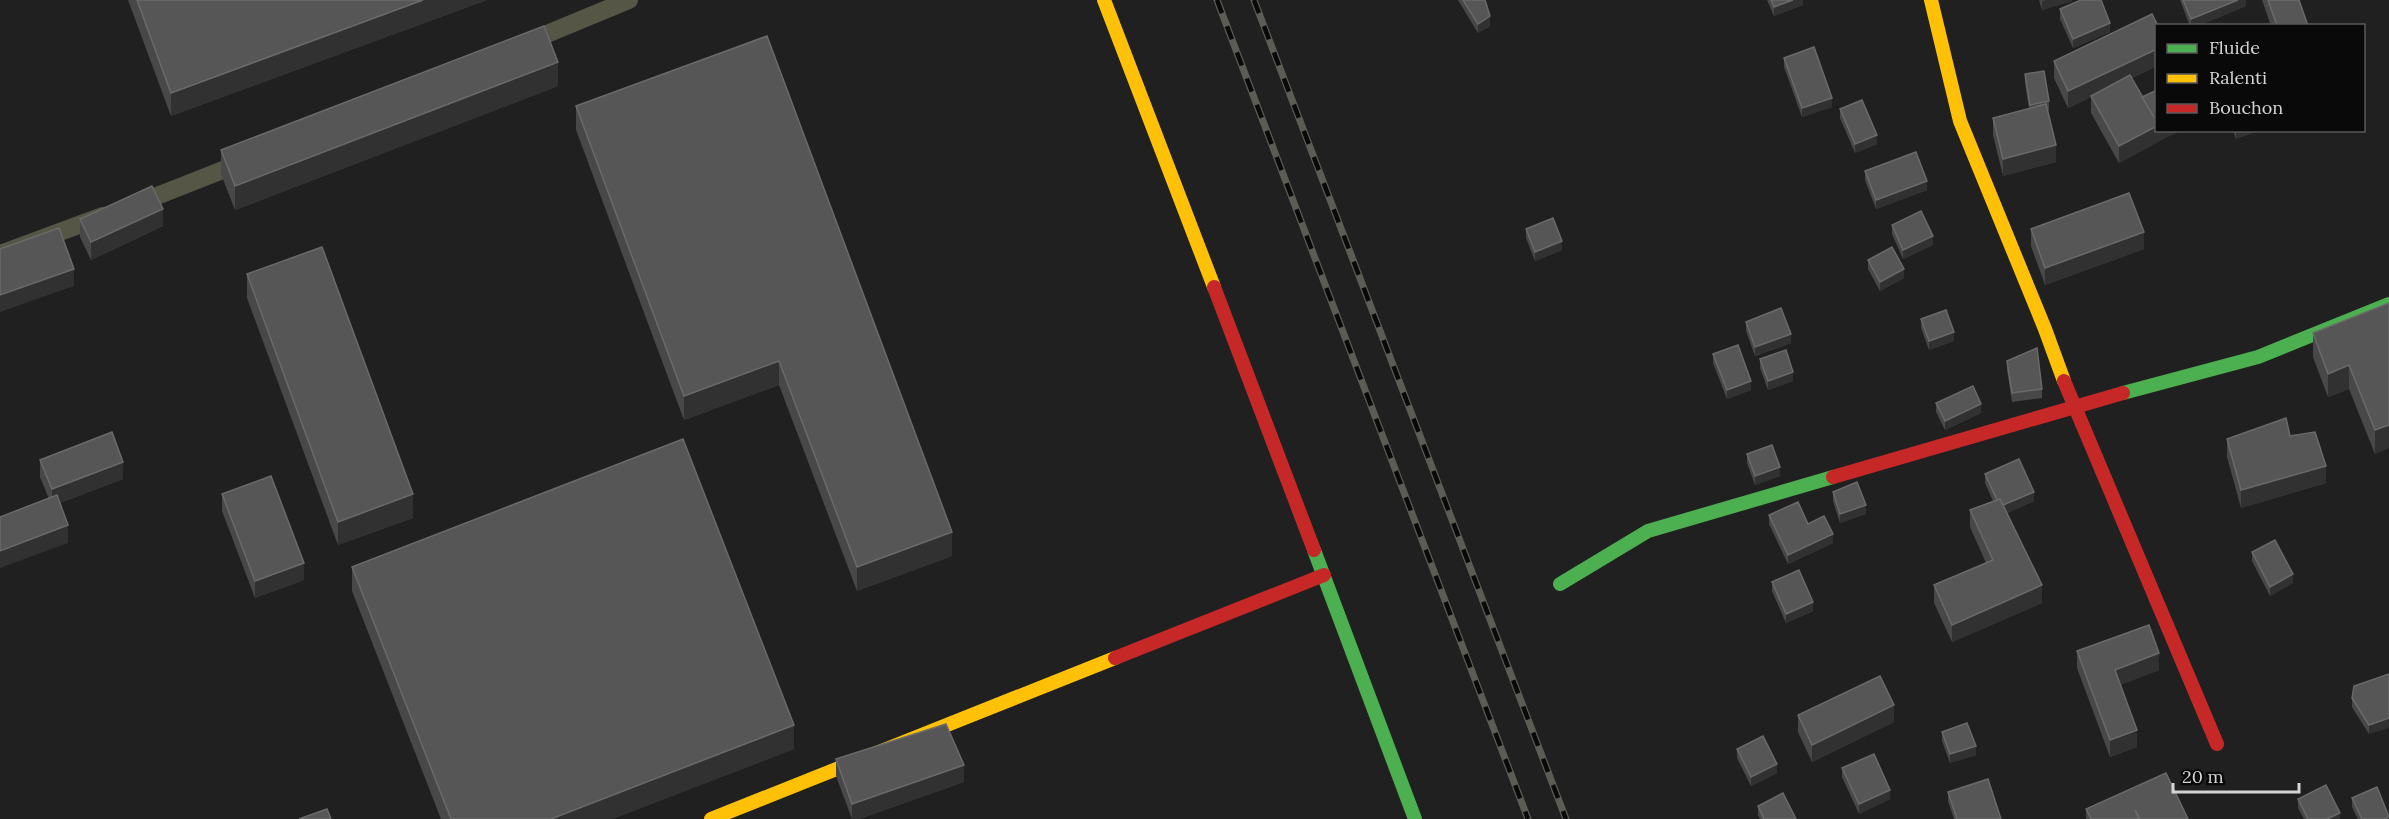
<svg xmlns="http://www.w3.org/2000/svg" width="2389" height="819" viewBox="0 0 2389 819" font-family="Lora,serif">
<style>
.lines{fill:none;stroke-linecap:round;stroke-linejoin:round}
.lane{stroke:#555645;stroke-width:18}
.fast{stroke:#4caf50;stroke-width:14}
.slow{stroke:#ffc107;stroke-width:14}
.jam{stroke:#c62828;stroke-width:14}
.rail-casing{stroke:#5c5c55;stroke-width:7}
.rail{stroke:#0a090a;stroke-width:4.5;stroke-dasharray:14;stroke-linecap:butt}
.wall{fill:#484848}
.shaded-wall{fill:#313131}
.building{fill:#575657;stroke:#6b6a6a;stroke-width:1.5}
</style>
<rect width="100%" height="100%" fill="#202020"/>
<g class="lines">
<g class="lane">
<path d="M525,43L629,0"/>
<path d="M134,205L243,162"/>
<path d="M0,254L103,216"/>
</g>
<g class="fast">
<path d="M2123,393L2258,357L2389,304"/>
<path d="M1314,550L1415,819"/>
<path d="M1560,584L1648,531L1833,477"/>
</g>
<g class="slow">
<path d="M1104,0L1214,287"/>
<path d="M1931,0L1960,121L2045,329L2064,381"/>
<path d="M711,819L1115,658"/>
</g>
<g class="jam">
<path d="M1214,287L1314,550"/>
<path d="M2064,381L2217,744"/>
<path d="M1833,477L2123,393"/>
<path d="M1115,658L1324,575"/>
</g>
<g class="rail-casing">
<g id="rail">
<path d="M1217,0L1528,819"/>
<path d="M1254,0L1566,819"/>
</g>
</g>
<use href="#rail" class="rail"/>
</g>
<g class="wall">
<path d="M128,0H487L171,116Z"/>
<path d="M1458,0H1485L1490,26L1478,33Z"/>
<path d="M1767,0H1803V5L1774,16Z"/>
<path d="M2039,0H2072V1L2042,10Z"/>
<path d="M2180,0H2246V6L2198,26H2190Z"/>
<path d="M2262,0H2299L2308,26H2271Z"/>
<path d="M2060,9L2110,32L2073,48L2060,19Z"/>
<path d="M1784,58L1832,107L1802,117L1784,67Z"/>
<path d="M2054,61L2157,66L2132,78L2142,97L2158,142L2119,163L2091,113V97L2068,108L2054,78Z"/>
<path d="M2025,74L2049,101V110H2047L2056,162L2003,176L1993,135V118L2029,109L2025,83Z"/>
<path d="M558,86L235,210L221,174V150Z"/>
<path d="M576,106L952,556L857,591L779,385L684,420L576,130Z"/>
<path d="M1840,109L1877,144L1855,153L1840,118Z"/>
<path d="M2233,130H2260L2236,139Z"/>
<path d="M1865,171L1927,190L1876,209L1865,180Z"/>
<path d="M80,219L163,226L91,260L80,237Z"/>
<path d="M1892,225L1933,245L1903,259L1892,234Z"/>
<path d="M1526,229L1562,250L1535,261L1526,238Z"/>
<path d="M2031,229L2144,249L2045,285L2031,246Z"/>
<path d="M1868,260L1904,278L1880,291L1868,269Z"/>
<path d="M247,274L413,518L338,545L247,298Z"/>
<path d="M2389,303L2375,454L2349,389L2328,397L2313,357V333Z"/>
<path d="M1921,319L1954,341L1929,350L1921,328Z"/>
<path d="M1746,322L1791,343L1755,356L1746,331Z"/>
<path d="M1713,354L1751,390L1727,399L1713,363Z"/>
<path d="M1760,359L1793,381L1768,390L1760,368Z"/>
<path d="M2007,361L2042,389V398L2012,402L2007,370Z"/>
<path d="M1936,403L1981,413L1945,430L1936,412Z"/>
<path d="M2290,436L2326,483L2241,508L2227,457V439Z"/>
<path d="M1747,454L1780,476L1755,485L1747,463Z"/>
<path d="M40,460L123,479L60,503L68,543L49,499L40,477Z"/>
<path d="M1985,474L2034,501L2007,513L2042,603L1952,642L1934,603V585L1986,563L1970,527V510L1993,501L1985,483Z"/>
<path d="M1833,492L1866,514L1840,523L1833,501Z"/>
<path d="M222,494L304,580L255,598L222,511Z"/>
<path d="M1769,515L1808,524L1833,543L1788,564L1769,524Z"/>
<path d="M2252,552L2293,583L2270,596L2252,561Z"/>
<path d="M352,567L794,749L612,819H441L352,591Z"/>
<path d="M1772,582L1813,611L1786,623L1772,591Z"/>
<path d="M2077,651L2159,670L2120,685L2137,747L2110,757L2077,668Z"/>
<path d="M2389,674L2369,734L2352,707V698Z"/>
<path d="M1798,715L1894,722L1812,762L1798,732Z"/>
<path d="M1942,732L1976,755L1950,763L1942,741Z"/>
<path d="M1737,749L1777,773L1751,786L1737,758Z"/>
<path d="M836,759L964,782L859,819H852L836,776Z"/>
<path d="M1842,768L1890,799L1859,814L1842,777Z"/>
<path d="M1948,792L2001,819H1954L1948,801Z"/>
<path d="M2352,798L2389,819H2358L2352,807Z"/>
<path d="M2298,799L2340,819H2304L2298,808Z"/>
<path d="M1758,806L1796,819H1760L1758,815Z"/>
<path d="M2086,809L2188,819H2086Z"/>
</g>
<g class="shaded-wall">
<path d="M423,0H487L171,116V93Z"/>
<path d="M1793,0H1803V5L1774,16V7Z"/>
<path d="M2046,0H2072V1L2042,10V1Z"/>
<path d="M2238,0H2246V6L2198,26H2191V19Z"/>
<path d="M1490,16V26L1478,33V24Z"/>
<path d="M2110,23V32L2073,48V39Z"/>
<path d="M2157,49V66L2068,108V91Z"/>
<path d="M558,62V86L235,210V186Z"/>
<path d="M1832,98V107L1802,117V108Z"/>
<path d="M2157,126V130H2182L2158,142L2119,163V146Z"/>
<path d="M2236,130H2260L2236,139Z"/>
<path d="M1877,135V144L1855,153V144Z"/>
<path d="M2056,145V162L2003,176V159Z"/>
<path d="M1927,181V190L1876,209V200Z"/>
<path d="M163,209V226L91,260V242Z"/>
<path d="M2144,232V249L2045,285V268Z"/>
<path d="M1933,236V245L1903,259V250Z"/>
<path d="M1562,241V250L1535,261V252Z"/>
<path d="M74,269V286L0,312V295Z"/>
<path d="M1904,269V278L1880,291V282Z"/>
<path d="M1954,332V341L1929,350V341Z"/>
<path d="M1791,334V343L1755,356V347Z"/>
<path d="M779,361V385L684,420V396Z"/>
<path d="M2349,365V389L2328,397V374Z"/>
<path d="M1793,372V381L1768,390V381Z"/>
<path d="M1751,381V390L1727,399V390Z"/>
<path d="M1981,404V413L1945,430V421Z"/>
<path d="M2389,425V448L2375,454V430Z"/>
<path d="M123,462V479L52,506V489Z"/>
<path d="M2326,466V483L2241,508V490Z"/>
<path d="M1780,467V476L1755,485V476Z"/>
<path d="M2034,492V501L2000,516V507Z"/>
<path d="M413,494V518L338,545V522Z"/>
<path d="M1866,505V514L1840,523V514Z"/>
<path d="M68,525V543L0,568V551Z"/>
<path d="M952,532V556L857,591V567Z"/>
<path d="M1833,534V543L1788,564V555Z"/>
<path d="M304,563V580L255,598V581Z"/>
<path d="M2293,574V583L2270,596V587Z"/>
<path d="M2042,585V603L1952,642V625Z"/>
<path d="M1813,602V611L1786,623V614Z"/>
<path d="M2159,653V670L2115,687V670Z"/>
<path d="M1894,705V722L1812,762V745Z"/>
<path d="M2389,718V728L2369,734V725Z"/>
<path d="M794,725V749L612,819H551Z"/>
<path d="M2137,730V747L2110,757V740Z"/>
<path d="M1976,746V755L1950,763V754Z"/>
<path d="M1777,764V773L1751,786V777Z"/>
<path d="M964,765V782L859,819H852V804Z"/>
<path d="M1890,790V799L1859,814V804Z"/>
<path d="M2340,813V819H2327Z"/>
</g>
<g class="building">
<path d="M137,0H423L171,93Z"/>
<path d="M1463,0H1485L1490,16L1478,24Z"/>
<path d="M1771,0H1793L1774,7Z"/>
<path d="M2081,0H2101L2110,23L2073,39L2060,9Z"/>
<path d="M2183,0H2238L2191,19Z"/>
<path d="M2268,0H2299L2308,26H2277Z"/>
<path d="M2152,14L2158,26H2157V49L2068,91L2054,61Z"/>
<path d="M544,26L558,62L235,186L221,150Z"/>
<path d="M767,36L952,532L857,567L779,361L684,396L576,106Z"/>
<path d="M1814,47L1832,98L1802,108L1784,58Z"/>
<path d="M2044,71L2049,101L2030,105L2025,74Z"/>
<path d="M2130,75L2157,122V126L2119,146L2091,96Z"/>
<path d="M2157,90V122L2142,97Z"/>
<path d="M1862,100L1877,135L1855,144L1840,109Z"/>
<path d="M2046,104L2056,145L2003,159L1993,118Z"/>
<path d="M1916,152L1927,181L1876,200L1865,171Z"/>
<path d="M152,186L163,209L91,242L80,219Z"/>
<path d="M2129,193L2144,232L2045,268L2031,229Z"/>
<path d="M1921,211L1933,236L1903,250L1892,225Z"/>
<path d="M1553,218L1562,241L1535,252L1526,229Z"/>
<path d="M59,228L74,269L0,295V249Z"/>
<path d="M322,247L413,494L338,522L247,274Z"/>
<path d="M1892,247L1904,269L1880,282L1868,260Z"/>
<path d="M2389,303V425L2375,430L2349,365L2328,374L2313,333Z"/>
<path d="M1781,308L1791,334L1755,347L1746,322Z"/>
<path d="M1946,310L1954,332L1929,341L1921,319Z"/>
<path d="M1738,345L1751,381L1727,390L1713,354Z"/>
<path d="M2037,348L2042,389L2012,393L2007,361Z"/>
<path d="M1786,350L1793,372L1768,381L1760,359Z"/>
<path d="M1973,386L1981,404L1945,421L1936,403Z"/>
<path d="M2286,418L2290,436L2315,432L2326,466L2241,490L2227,439Z"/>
<path d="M112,432L123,462L52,489L40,460Z"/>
<path d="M683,439L794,725L551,819H451L352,567Z"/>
<path d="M1772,445L1780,467L1755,476L1747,454Z"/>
<path d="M2019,459L2034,492L2003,505L2000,499L1997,500L1985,474Z"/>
<path d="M271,476L304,563L255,581L222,494Z"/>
<path d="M1857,482L1866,505L1840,514L1833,492Z"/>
<path d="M57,495L68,525L0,551V517Z"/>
<path d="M2000,499L2042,585L1952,625L1934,585L1993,560L1970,510Z"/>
<path d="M1798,502L1808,524L1824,516L1833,534L1788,555L1769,515Z"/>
<path d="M2275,540L2293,574L2270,587L2252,552Z"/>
<path d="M1799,570L1813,602L1786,614L1772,582Z"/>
<path d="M2149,625L2159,653L2115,670L2137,730L2110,740L2077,651Z"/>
<path d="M2389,674V718L2369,725L2352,698L2354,686Z"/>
<path d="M1880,676L1894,705L1812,745L1798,715Z"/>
<path d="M1967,723L1976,746L1950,754L1942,732Z"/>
<path d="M946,724L964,765L852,804L836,759Z"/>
<path d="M1763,736L1777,764L1751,777L1737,749Z"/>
<path d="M1874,754L1890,790L1859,804L1842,768Z"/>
<path d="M2166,773L2188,819H2140L2135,810L2139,819H2091L2086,809Z"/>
<path d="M1988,779L2001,819H1957L1948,792Z"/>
<path d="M2326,785L2340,813L2327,819H2308L2298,799Z"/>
<path d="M2377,787L2389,817L2385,819H2362L2352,798Z"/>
<path d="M1783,793L1796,819H1764L1758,806Z"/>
<path d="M327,809L331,819H299Z"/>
</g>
<rect x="2155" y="24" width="210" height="108" fill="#0a090a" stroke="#5b5a5b" stroke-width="1.5"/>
<rect x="2167" y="44" width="30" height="9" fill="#4caf50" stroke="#5b5a5b" stroke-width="1.5"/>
<text x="2209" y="54" font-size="18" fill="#d5d3d4">Fluide</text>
<rect x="2167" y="74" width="30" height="9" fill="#ffc107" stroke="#5b5a5b" stroke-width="1.5"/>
<text x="2209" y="84" font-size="18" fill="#d5d3d4">Ralenti</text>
<rect x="2167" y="104" width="30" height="9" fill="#c62828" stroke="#5b5a5b" stroke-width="1.5"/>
<text x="2209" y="114" font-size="18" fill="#d5d3d4">Bouchon</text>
<path d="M2173 783v9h126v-9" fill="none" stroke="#d5d3d4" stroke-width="3"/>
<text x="2182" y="783" font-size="18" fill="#d5d3d4" stroke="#0a090a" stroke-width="4.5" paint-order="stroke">20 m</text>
</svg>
